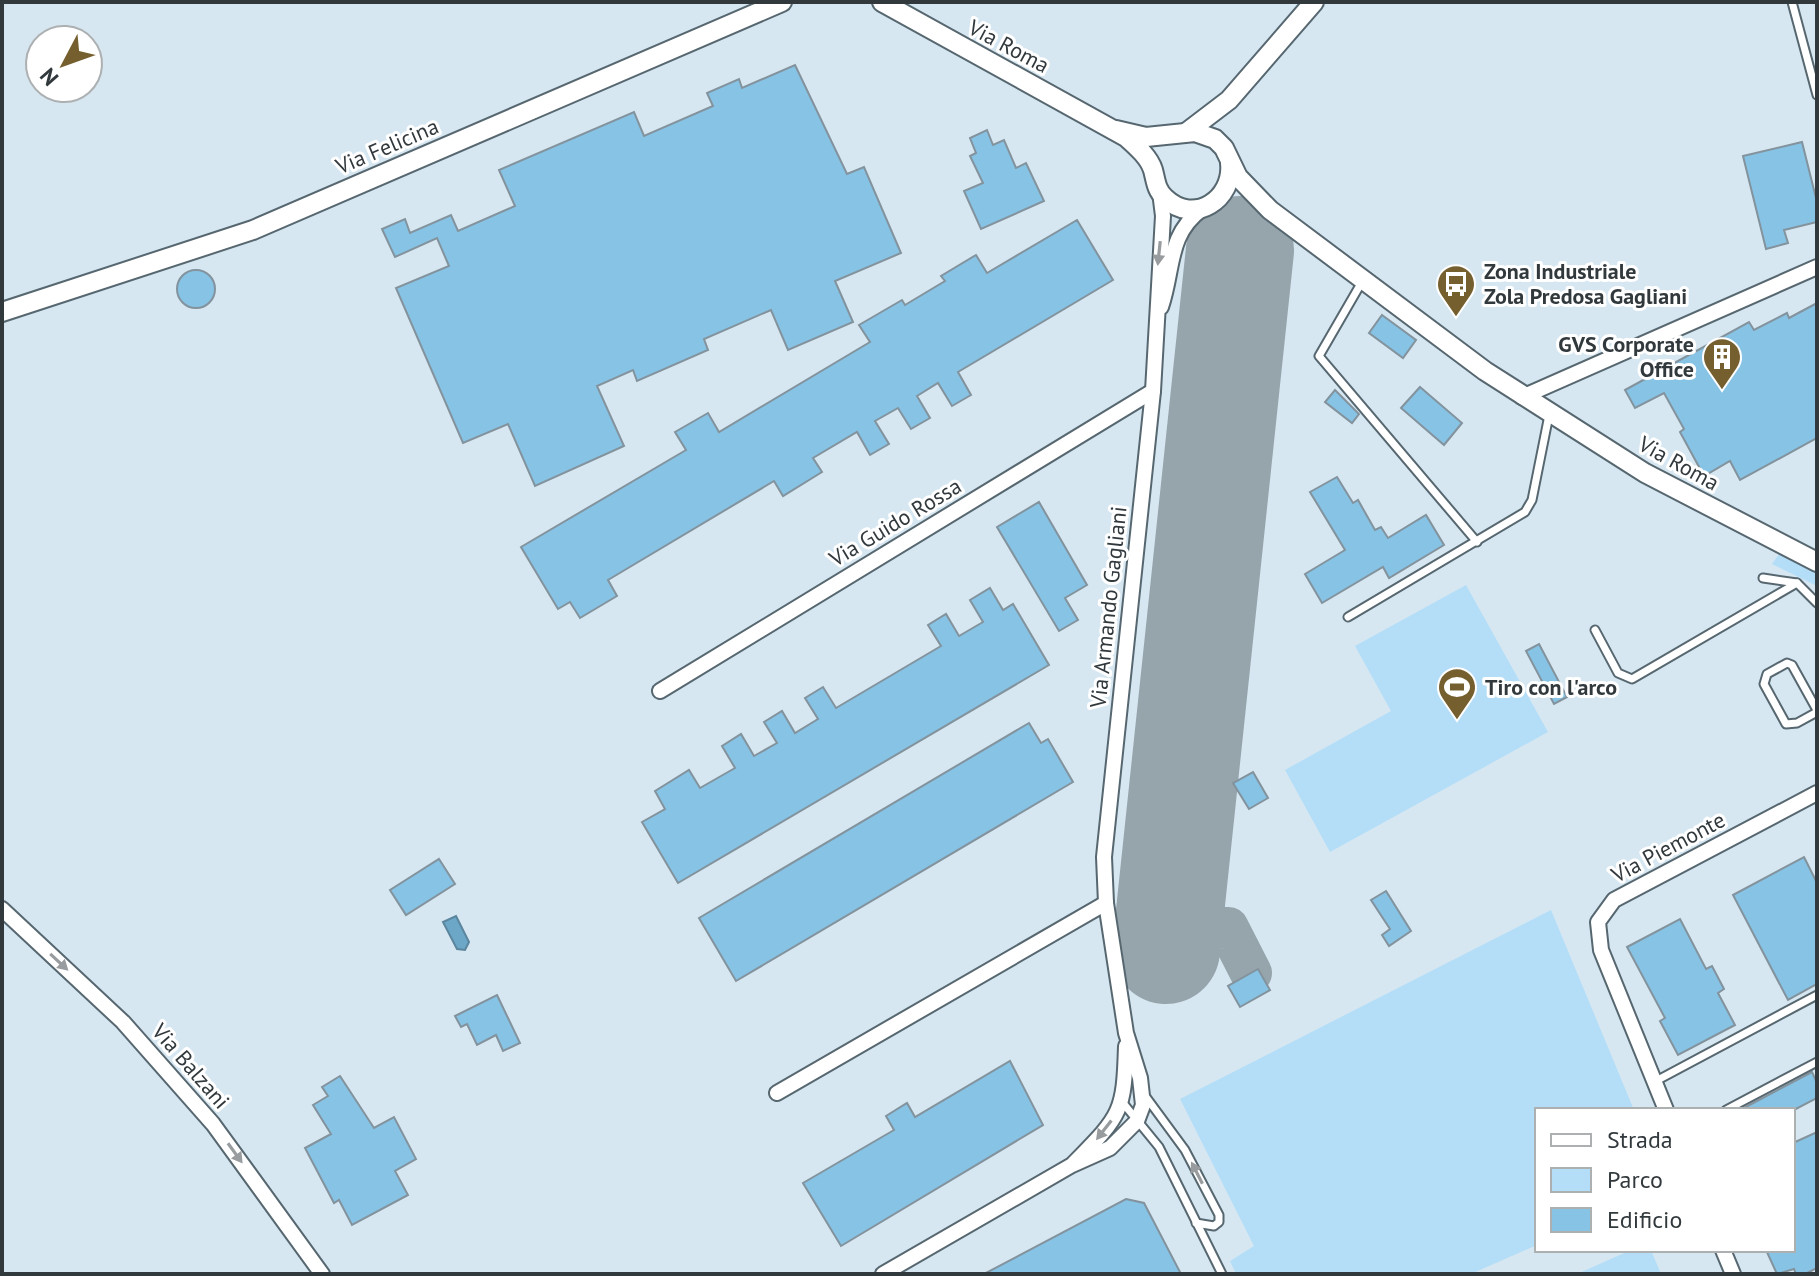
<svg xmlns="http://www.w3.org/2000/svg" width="1819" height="1276" viewBox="0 0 1819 1276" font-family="'PT Sans',sans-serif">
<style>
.green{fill:#b4def7}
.water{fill:#6ca7c8;stroke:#5b869e;stroke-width:2}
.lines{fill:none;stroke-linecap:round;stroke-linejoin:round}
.taxiway{stroke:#96a4ac;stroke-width:42}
.runway{stroke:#96a4ac;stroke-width:108}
.building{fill:#87c3e5;stroke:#83939d;stroke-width:2}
.lane-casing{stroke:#576770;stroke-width:11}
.street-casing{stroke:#576770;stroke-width:18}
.secondary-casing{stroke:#576770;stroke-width:22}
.lane{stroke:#fff;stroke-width:7}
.street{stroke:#fff;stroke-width:14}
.secondary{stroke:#fff;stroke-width:18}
.oneway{fill:#989c9e}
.labels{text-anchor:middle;stroke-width:6;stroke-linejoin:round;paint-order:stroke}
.street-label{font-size:22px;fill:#32393d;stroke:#fff}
.poi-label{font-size:22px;font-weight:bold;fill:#32393d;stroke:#fff;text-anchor:start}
</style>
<rect width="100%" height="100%" fill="#d6e7f2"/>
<g class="green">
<path d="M1779,554L1817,573V586L1772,564Z"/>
<path d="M1466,585L1548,732L1330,852L1285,770L1391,711L1355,646Z"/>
<path d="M1551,910L1634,1110H1537V1245L1471,1274H1236L1230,1261L1254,1246L1180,1099Z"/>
<path d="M1631,1250H1651L1661,1274H1577Z"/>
</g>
<path class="water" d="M456,916L469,942L465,950L457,949L443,922Z"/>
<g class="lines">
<path class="taxiway" d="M1168,927L1228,928L1251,973"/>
<path class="runway" d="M1166,950L1240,250"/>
</g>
<g class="building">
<path d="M795,65L847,174L864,167L901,253L835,281L853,322L788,350L771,310L704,339L708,350L637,381L633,370L597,386L624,446L535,486L508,424L463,443L396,288L449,266L437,238L395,257L382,229L405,219L410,233L451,215L458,231L515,206L499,170L634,112L644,136L713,106L707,93L739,79L742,88Z"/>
<path d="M987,130L993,145L1004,140L1016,168L1026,163L1044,201L981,229L964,191L983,183L970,156L976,153L970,138Z"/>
<path d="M1802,142L1817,202V222L1784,230L1788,243L1766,249L1743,156Z"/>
<path d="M1077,220L1113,280L958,372L971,395L952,406L938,383L917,396L930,418L911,429L898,408L875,421L889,444L870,455L857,432L813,458L822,472L783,496L774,481L608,580L617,596L580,618L570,602L558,609L521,547L686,450L675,432L708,413L719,432L870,342L859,325L902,300L905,305L945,281L941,276L976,255L987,273Z"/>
<circle cx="196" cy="289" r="19"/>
<path d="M1817,303V438L1740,480L1730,461L1704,476L1680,432L1684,429L1664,393L1635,408L1625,390L1749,322L1754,330L1787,313L1789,318Z"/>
<path d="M1382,315L1416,340L1403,358L1369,333Z"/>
<path d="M1420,387L1462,423L1444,445L1401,408Z"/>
<path d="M1335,390L1359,414L1352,423L1325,402Z"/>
<path d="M1337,477L1353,503L1358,500L1375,530L1381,527L1388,538L1426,515L1444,545L1389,578L1383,567L1322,603L1305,574L1345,550L1310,492Z"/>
<path d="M1039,502L1087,585L1065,598L1078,620L1059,631L997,527Z"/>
<path d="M990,588L1003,610L1013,604L1049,665L678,883L642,822L665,809L655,791L689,770L700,788L735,768L722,746L741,734L754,756L777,743L764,722L782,711L795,733L818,719L805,698L823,687L836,708L941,646L928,625L946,614L959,636L983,622L970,600Z"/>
<path d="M1539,644L1567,697L1554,704L1526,651Z"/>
<path d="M1029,723L1041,743L1048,739L1073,782L736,981L699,918Z"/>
<path d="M1253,772L1268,798L1249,809L1233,783Z"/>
<path d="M1804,857L1817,883V984L1788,1000L1733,895Z"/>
<path d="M439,859L455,884L406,915L390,890Z"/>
<path d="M1386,891L1411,931L1389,946L1382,935L1390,929L1371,900Z"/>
<path d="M1680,919L1706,969L1712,966L1724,989L1718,993L1735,1025L1678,1055L1660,1021L1665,1018L1627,947Z"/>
<path d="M1258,969L1270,990L1240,1007L1228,986Z"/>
<path d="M497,995L520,1043L503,1051L496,1035L477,1045L467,1024L461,1027L455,1016Z"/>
<path d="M1010,1061L1043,1125L841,1246L803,1183L894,1130L886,1116L907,1103L915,1117Z"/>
<path d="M1812,1072L1817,1083V1098L1794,1110H1740Z"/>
<path d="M340,1076L374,1128L394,1117L416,1159L395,1171L408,1195L352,1225L339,1200L334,1203L305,1148L331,1134L313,1105L328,1096L322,1087Z"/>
<path d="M1817,1132V1268L1805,1274H1796L1794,1269L1777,1274L1766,1250H1793V1143Z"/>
<path d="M1126,1199L1144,1203L1181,1274H984Z"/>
</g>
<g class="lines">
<g class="lane-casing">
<g id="lane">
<path d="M1792,2L1817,95"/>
<path d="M1363,280L1319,356L1477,542"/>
<path d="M1763,578L1797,583L1817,603"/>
<path d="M1348,617L1525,512L1532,500L1549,415"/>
<path d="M1595,630L1618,673L1632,679L1797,583"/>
<path d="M1817,710L1792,665L1787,663L1767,674L1764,684L1786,724L1797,723L1817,712"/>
<path d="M1654,1082L1817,995"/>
<path d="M1146,1097L1185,1150L1219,1215V1222L1214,1226L1196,1223"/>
<path d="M1123,1103L1159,1147L1222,1274"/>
<path d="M1726,1110L1817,1062"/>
</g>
</g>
<g class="street-casing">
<g id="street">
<path d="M1161,307C1174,269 1167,235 1202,209"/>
<path d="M1522,397L1817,267"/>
<path d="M660,691L1153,391"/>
<path d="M2,909L123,1022L213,1124L322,1274"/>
<path d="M777,1093L1106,903"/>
<path d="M1666,1110L1601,950L1598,922L1614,900L1817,793"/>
<path d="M1074,1163C1121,1115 1124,1113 1126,1046"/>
<path d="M1723,1250L1733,1274"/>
<path d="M883,1274L1072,1165L1110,1148L1137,1121L1143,1105L1140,1078L1126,1033L1106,903L1104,857L1153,391L1163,216L1160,192"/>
</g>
</g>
<g class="secondary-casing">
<g id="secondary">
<path d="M882,2L1126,137C1136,146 1149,157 1153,170C1156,181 1156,190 1165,198C1194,226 1234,199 1230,163"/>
<path d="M1116,130L1146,137L1195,132L1215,139L1224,148L1238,177L1270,210L1485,371L1645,473L1817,562"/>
<path d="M1187,132L1229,100L1314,2"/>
<path d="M2,312L253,230L782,2"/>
</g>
</g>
<use href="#lane" class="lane"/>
<use href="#street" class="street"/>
<use href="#secondary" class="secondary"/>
</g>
<defs><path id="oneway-solid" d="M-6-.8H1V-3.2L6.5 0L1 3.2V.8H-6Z" transform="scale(2)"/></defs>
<g class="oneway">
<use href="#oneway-solid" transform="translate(1159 253) rotate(96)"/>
<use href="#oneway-solid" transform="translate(59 962) rotate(43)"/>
<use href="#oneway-solid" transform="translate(1104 1130) rotate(128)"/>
<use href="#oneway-solid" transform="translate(235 1153) rotate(54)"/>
<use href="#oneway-solid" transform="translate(1197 1173) rotate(-117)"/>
</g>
<defs>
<g id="bus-pin" transform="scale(2)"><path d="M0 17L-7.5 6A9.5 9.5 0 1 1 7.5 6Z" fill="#755f2f" stroke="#fff"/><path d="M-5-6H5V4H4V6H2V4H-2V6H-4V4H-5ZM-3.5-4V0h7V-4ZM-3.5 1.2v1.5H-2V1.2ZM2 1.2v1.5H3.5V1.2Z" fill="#fff"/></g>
<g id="building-pin" transform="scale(2)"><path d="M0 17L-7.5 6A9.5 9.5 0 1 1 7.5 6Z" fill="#755f2f" stroke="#fff"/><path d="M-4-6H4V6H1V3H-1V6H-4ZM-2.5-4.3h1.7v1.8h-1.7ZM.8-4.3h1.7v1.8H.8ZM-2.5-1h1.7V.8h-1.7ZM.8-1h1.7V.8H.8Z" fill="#fff"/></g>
<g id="stadium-pin" transform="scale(2)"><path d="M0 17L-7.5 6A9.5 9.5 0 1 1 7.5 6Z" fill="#755f2f" stroke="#fff"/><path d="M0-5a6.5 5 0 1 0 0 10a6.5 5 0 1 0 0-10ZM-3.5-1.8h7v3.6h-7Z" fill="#fff"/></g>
</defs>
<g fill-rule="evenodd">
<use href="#bus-pin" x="1456" y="284"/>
<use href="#building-pin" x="1722" y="357"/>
<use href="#stadium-pin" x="1457" y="687"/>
</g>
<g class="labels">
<g class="street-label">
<text transform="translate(1009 46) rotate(28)" y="8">Via Roma</text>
<text transform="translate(387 146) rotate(-23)" y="8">Via Felicina</text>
<text transform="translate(1679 463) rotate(29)" y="8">Via Roma</text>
<text transform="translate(895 522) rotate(-31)" y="8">Via Guido Rossa</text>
<text transform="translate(1108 607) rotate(-84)" y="8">Via Armando Gagliani</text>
<text transform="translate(1668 847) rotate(-28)" y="8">Via Piemonte</text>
<text transform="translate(191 1066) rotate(49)" y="8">Via Balzani</text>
</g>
<g class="poi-label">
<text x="1484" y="279">Zona Industriale<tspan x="1484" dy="25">Zola Predosa Gagliani</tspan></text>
<text x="1694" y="352" text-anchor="end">GVS Corporate<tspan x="1694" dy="25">Office</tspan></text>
<text x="1485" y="695">Tiro con l'arco</text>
</g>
</g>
<rect width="1819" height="1276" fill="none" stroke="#32393d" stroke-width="8"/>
<rect x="1535" y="1108" width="260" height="144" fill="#ffffff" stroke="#adb0b1" stroke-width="2"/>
<rect x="1551" y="1134" width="40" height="12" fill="#ffffff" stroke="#adb0b1" stroke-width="2"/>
<text x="1607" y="1148" font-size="24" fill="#32393d">Strada</text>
<rect x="1551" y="1168" width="40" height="24" fill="#b4def7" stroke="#adb0b1" stroke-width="2"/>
<text x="1607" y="1188" font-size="24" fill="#32393d">Parco</text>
<rect x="1551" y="1208" width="40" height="24" fill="#87c3e5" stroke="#adb0b1" stroke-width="2"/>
<text x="1607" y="1228" font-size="24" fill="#32393d">Edificio</text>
<g transform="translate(64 64) rotate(229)"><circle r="38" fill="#ffffff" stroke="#adb0b1" stroke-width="2"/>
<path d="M0-6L14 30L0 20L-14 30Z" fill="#755f2f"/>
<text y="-12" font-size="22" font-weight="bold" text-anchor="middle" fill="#32393d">N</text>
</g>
</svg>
